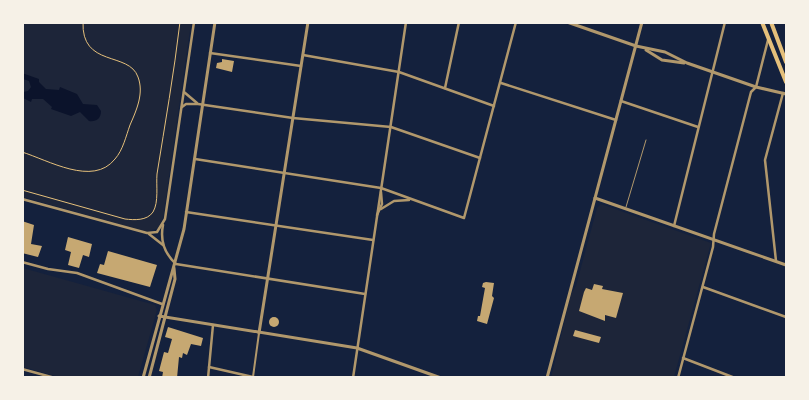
<svg xmlns="http://www.w3.org/2000/svg" width="809" height="400" viewBox="0 0 809 400" font-family="'Source Serif 4',serif">
<style>
.green{fill:#1d2539}
.water{fill:#0b132b}
.building{fill:#c6a872}
.lines{fill:none;stroke-linecap:round;stroke-linejoin:round}
.path{stroke:#e5c07b;stroke-width:1}
.service{stroke:#b1986c;stroke-width:1}
.pedestrian{stroke:#b1986c;stroke-width:2}
.minor{stroke:#b1986c;stroke-width:2.5}
.tertiary{stroke:#b1986c;stroke-width:3}
.trunk{stroke:#e5c07b;stroke-width:4}
</style>
<rect width="100%" height="100%" fill="#14213d"/>
<g class="green">
<path d="M23,23H191L163,218L158,228L147,232L23,197Z"/>
<path d="M601,204L711,243L674,377L551,378L571,294L576,286L597,208Z"/>
<path d="M23,268L155,305L157,310L138,377H59L23,367Z"/>
</g>
<path class="water" d="M22,73L39,79V82L46,89L59,90L60,87L77,94L83,104L97,105L101,111C101,119 96,122 89,121L80,112L71,116L51,109L52,107L43,99H32L31,102L23,98V92L28,91L31,87L29,81L23,79Z"/>
<g class="building">
<path d="M222,59L234,61L232,72L216,68L217,63L222,62Z"/>
<path d="M22,221L34,225L31,244L42,246L38,257L22,253Z"/>
<path d="M68,237L92,244L89,257L83,255L79,268L68,265L71,252L65,250Z"/>
<path d="M108,251L157,265L150,287L97,273L100,264L104,265Z"/>
<path d="M486,282L494,283L492,296L494,298L487,324L477,321L478,316H480L485,288L482,287L483,283Z"/>
<path d="M594,284L603,286L602,289L623,293L616,318L605,315V321L579,311L584,292L586,288L592,290Z"/>
<circle cx="274" cy="322" r="5"/>
<path d="M168,327L203,338L201,346L191,344L187,355L183,353L182,358L179,357L177,378H162L163,372L159,371L164,352L168,353L172,339L165,337Z"/>
<path d="M575,330L601,337L599,343L573,336Z"/>
</g>
<g class="lines">
<g class="path">
<path d="M22,152C48,160 93,187 115,159C123,150 126,136 130,125C137,109 144,93 138,77C129,51 81,68 83,22"/>
<path d="M22,190L125,219C134,220 147,221 153,212C159,202 156,185 157,174C165,124 174,73 180,22"/>
</g>
<path class="service" d="M626,207L646,140"/>
<path class="pedestrian" d="M253,377L259,333"/>
<g class="minor">
<path d="M210,53L301,66"/>
<path d="M303,55L399,72L494,106"/>
<path d="M501,83L616,120"/>
<path d="M445,88L459,22"/>
<path d="M184,92L197,103"/>
<path d="M621,101L698,127"/>
<path d="M182,107L186,104H198L293,118L391,127L480,158"/>
<path d="M195,159L381,188L464,218L516,22"/>
<path d="M22,199L147,233L157,232L165,219L194,22"/>
<path d="M381,209L394,201L409,200"/>
<path d="M186,212L373,240"/>
<path d="M377,215L382,204L381,192"/>
<path d="M163,225C160,240 164,253 176,264L365,294"/>
<path d="M674,226L725,22"/>
<path d="M149,234L163,245"/>
<path d="M776,261L765,160L783,93"/>
<path d="M22,262L48,269L77,273L162,304"/>
<path d="M703,287L786,317"/>
<path d="M683,358L735,378"/>
<path d="M209,367L253,377"/>
<path d="M22,369L55,378"/>
<path d="M208,378L213,325"/>
<path d="M353,378L406,22"/>
<path d="M678,378L713,247L714,234L751,92L756,87L768,40"/>
</g>
<g class="tertiary">
<path d="M567,22L636,46L665,52L687,63L756,87L786,94"/>
<path d="M646,50L662,60L684,63"/>
<path d="M595,198L786,265"/>
<path d="M159,316L357,348L441,378"/>
<path d="M259,333L308,22"/>
<path d="M143,378L184,229L215,22"/>
<path d="M149,378L175,279L174,268"/>
<path d="M547,378L642,22"/>
</g>
<g class="trunk">
<path d="M762,22L786,82"/>
<path d="M771,22L786,62"/>
</g>
</g>
<rect width="809" height="400" fill="none" stroke="#f6f1e7" stroke-width="48"/>
</svg>
